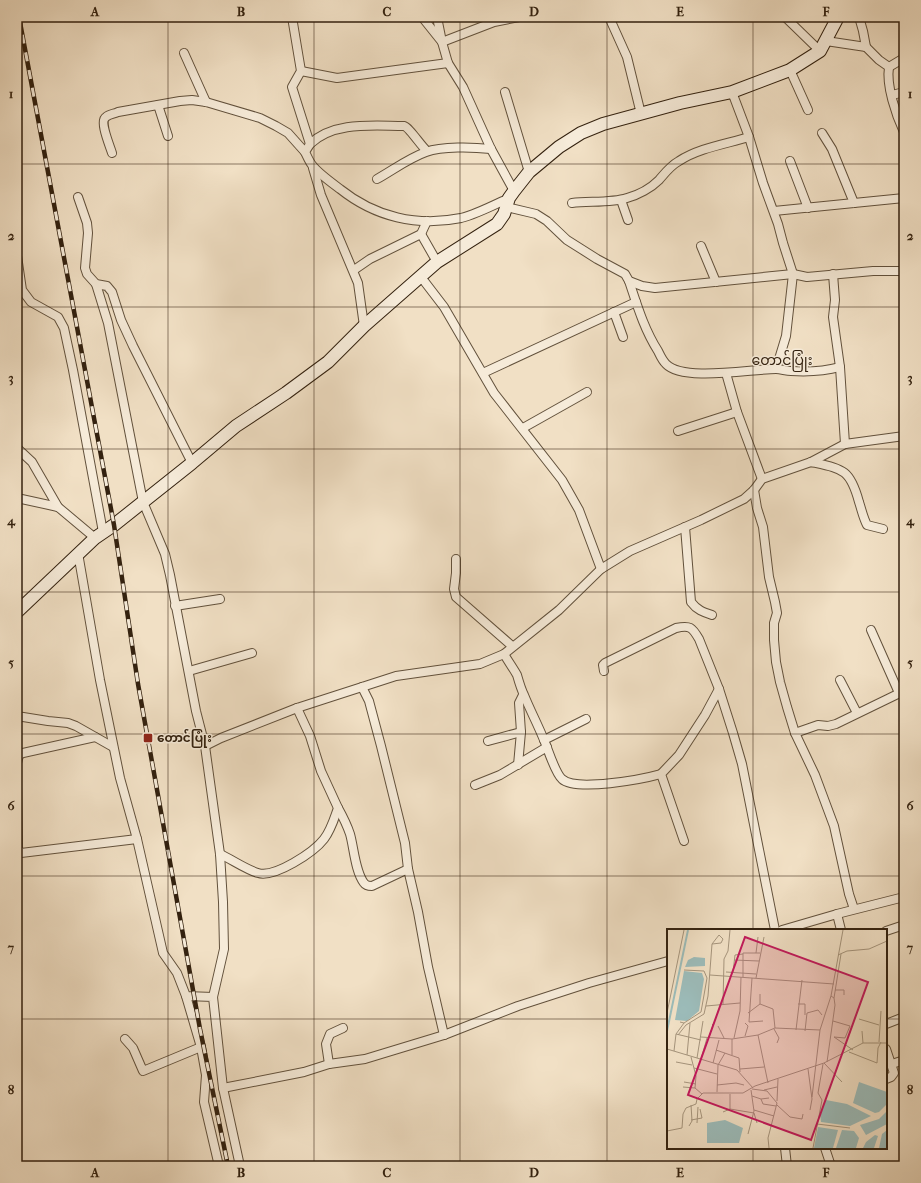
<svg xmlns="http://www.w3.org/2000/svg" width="921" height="1183" viewBox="0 0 921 1183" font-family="'IM FELL French Canon','Noto Sans Myanmar',serif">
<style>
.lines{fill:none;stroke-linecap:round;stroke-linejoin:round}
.street-casing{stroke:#62513c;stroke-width:10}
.secondary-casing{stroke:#33210f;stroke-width:14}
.street{stroke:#f6ebd9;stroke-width:8}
.secondary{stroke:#f6ebd9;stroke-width:12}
.rail-casing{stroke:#33210f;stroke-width:4.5}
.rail{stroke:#f6ebd9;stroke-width:3;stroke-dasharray:9;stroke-linecap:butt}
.grid{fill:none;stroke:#33210f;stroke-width:1;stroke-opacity:0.55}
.poi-dot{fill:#8f2418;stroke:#f6ebd9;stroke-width:1.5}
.labels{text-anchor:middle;stroke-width:3;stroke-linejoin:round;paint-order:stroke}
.poi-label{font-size:12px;font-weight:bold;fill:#33210f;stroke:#f6ebd9;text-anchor:start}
.quarter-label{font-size:14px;fill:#33210f;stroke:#f6ebd9}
.inset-river{fill:none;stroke:#9cbcba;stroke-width:2}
.inset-road{fill:none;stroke:#a5947c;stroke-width:1}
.view{fill:#c2185b;fill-opacity:0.15;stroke:#c2185b;stroke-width:2}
.inset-edge{fill:none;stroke:#33210f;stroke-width:2}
.neatline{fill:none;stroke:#33210f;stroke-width:1.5}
.grid-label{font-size:13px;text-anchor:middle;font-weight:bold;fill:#33210f}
</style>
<rect width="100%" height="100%" fill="#f1e0c5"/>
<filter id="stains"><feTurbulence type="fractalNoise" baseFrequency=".005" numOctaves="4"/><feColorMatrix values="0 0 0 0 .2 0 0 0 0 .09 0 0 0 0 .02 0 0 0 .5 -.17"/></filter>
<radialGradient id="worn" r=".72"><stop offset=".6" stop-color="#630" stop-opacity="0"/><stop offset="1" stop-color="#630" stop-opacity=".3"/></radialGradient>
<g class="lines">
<g class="street-casing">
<g id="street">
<path d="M292,17L301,71L292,87L310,144L305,152C307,156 309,161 312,165C318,173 332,183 340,189C375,217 417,227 461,218C477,214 494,205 509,198"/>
<path d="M422,17L442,42L494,22L519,17"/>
<path d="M437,17L442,42L448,63L463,87L491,149L514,191"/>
<path d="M609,17L627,57L641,114"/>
<path d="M785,17L820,51"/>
<path d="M859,17L863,31L866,47"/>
<path d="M826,41L866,47L879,60L889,67C886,86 896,115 904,132"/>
<path d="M184,53L206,102"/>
<path d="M889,67L904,58"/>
<path d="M790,70L808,110"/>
<path d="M301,71L337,78L448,63"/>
<path d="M505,92L529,172"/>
<path d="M732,92L749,137L763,183L778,224L783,243L793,274L786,336L776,369"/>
<path d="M892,95L904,92"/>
<path d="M158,105L168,136"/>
<path d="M822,133L832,149L854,203"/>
<path d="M310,144C334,121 373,126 404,126C409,127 421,146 427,151"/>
<path d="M112,153C110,146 99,121 106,117C109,114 114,114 118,112L180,101L192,100L206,102L260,118L276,126L288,133L305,152"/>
<path d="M790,161L808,208"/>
<path d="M313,168L321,195L358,283L364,326"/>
<path d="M377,179C393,170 409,158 426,152C442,146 473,147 491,149"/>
<path d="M78,197L87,223L88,233L85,268L87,274L96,284L107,286L112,292L121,320L133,346L192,463"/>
<path d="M621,200L628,220"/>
<path d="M572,203C589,201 612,203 627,198C638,195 651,188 659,180C665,173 670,166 679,161C699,148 726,144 749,137"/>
<path d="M506,207L536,214L547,221L567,240L597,259L625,274L629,281L642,286L655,288L793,274L807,277L873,271H904"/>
<path d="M774,211L904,198"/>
<path d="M421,234L437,262"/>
<path d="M701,246L716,282"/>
<path d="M17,256L22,290L31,302L58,317L64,328L73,370L103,532"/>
<path d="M354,270L370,259L421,234L427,221"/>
<path d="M833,274L835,300L833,317L840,367L845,444"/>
<path d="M421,277L444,307L494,393L562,480L579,510L601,569"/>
<path d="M629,281C637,305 644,329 658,351C660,355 662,360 666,364C683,382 751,369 776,369C781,369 786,371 791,371C807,372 825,371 840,367"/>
<path d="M96,284L108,323L143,502L165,554L170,575L196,711L205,746L220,854L223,902L224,949L213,997"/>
<path d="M614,312L623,337"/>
<path d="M483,373L636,302"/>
<path d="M726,373L737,412L762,479"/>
<path d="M523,428L587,392"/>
<path d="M678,431L737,412"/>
<path d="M17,448L32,462L58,507"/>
<path d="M811,462C843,469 850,469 859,502C862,511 863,517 867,525L883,529"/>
<path d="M754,490L757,508L763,527L769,577L775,602L777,613L774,623V640L776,662L780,682L787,707L795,733L815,775L834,826L849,894L854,909"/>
<path d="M17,498L58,507L95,538"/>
<path d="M685,527L691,602C697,610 703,612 712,615"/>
<path d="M78,553L100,680L120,778L137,839L163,953L177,973L186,996L213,997L223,1088L240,1166"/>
<path d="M456,559V573L454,589L456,597L512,646"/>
<path d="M175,606L220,599"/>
<path d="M871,630L899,693"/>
<path d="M504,654C508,661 513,668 517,675C519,682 521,689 524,695C530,710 538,725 544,740C548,749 555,773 562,779C576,792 643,779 661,774"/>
<path d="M189,671L252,653"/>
<path d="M604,671L603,665L605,663L676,628C690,625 692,627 699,639L719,689L733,733L742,764L775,930"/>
<path d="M840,680L857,713"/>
<path d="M362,687L369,701L381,746L405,843L408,869L418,912L428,967L444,1035"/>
<path d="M17,716L48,721L68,723L76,726L113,747"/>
<path d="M795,733L818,725L828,726L836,724L904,691"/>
<path d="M544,740L586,719"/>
<path d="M488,741L521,732"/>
<path d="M205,746L221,738L297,708L396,676L480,664L504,654L559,610L601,569L630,551L701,520L744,499L754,490L762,479L811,462L845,444L904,436"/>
<path d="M17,763L19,755L23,753L95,737"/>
<path d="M518,765L521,732L519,703L523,695"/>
<path d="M475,785L500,775L547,747"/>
<path d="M17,786L18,849L21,853L137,839"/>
<path d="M338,808C343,817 347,825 350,834C354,848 355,871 364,883C366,886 369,886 372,886L408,869"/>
<path d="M684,841L661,774L679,755L705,715L719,689"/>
<path d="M220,854C231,859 247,870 258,873C275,878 314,852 324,839C331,830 334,819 338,808L321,771L310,736L297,708"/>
<path d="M837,914L841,930"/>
<path d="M782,930L837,914L904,897"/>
<path d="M886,931L904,925"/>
<path d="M186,996L201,1047L206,1075L204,1102L219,1166"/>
<path d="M886,1024L904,1017"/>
<path d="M125,1039L133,1048L143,1071L201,1047"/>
<path d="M886,1049L894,1073L891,1077L886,1079"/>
<path d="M329,1064L326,1044L330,1034L343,1028"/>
<path d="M892,1064L904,1060"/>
<path d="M223,1088L304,1072L329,1064L365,1059L444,1035L518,1006L589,983L668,961"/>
<path d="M785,1148L787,1166"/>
<path d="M825,1148L831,1166"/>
</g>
</g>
<g class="secondary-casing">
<path id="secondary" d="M17,612L95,538L114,525L192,463L236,426L286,393L328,362L364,326L437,262L497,224L504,214L509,198L514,191L529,172L559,147L581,133L603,124L680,103L732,92L790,70L820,51L838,17"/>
</g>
<use href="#street" class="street"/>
<use href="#secondary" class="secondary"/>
<g class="rail-casing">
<path id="rail" d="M19,17L114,525L138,684L200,1029L228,1166"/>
</g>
<use href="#rail" class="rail"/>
</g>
<path class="grid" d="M168,17V1166M314,17V1166M460,17V1166M607,17V1166M753,17V930M17,164H904M17,307H904M17,449H904M17,592H904M17,734H904M17,876H904M17,1019H668M886,1019H904M753,1148V1166"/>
<rect class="poi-dot" x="143" y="733" width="10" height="10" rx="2"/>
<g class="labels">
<g class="poi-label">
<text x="157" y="742">တောင်ပြုံး</text>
</g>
<g class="quarter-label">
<text x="782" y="365">တောင်ပြုံး</text>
</g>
</g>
<g transform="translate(667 929)">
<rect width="220" height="220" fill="#f1e0c5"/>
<path d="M27,28L38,29V37L18,38L21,31ZM17,42L35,44L37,50L32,82L20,92L8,91ZM192,153L220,163V175L212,183L208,184L186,174ZM159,171L180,175L204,187L183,197L154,193L153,185ZM220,182V195L199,206L193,196L212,190ZM58,191L76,199L72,214H40V194ZM151,198L171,201L166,219H147ZM175,201L187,202L192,209L189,219H169ZM220,201V219H212L215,205ZM208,206L211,207L207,219H196L199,213Z" fill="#9cbcba"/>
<path class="inset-river" d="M0,102L21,1"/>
<path class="inset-road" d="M89,24L91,8M171,26L180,22L202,20L220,12M67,31L92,32M17,41L37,42L40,49L34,83L17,94M59,43L89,45M66,43L68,26L76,25M43,46L167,55M76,48V24H93M85,49L82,93L96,92M89,49L97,8M168,61H177V66M167,69L174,25M56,75L57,30L61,22L63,1M93,75L106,80L108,99M131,75H138V86M39,77L73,74M0,84L17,1M81,84L93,75V65M192,90L212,96M166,92L183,97L178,109L167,108M51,97L57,109M107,100L112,109L110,114M129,101L135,51M138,102L140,84L151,81L155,86M195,102L196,114M9,105L17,94L13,93M11,106L19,96L37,85L41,67L45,15L54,14L56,10L52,6L45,15M91,106L101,154M78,107L81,97L78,94M34,108L65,110L91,106L108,99L153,101M42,108L46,96L45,95M167,108L186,121M67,109L73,82L74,48M212,113L214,82M0,120L70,141L86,159M49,121L72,129L73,143M7,122L9,105L34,111M182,123L210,134L211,119L214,113M20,126L23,94M65,126V110M24,128L29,147L28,159L35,165M30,129L36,92M34,130L40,109M9,133L25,136M160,133L168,76L167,69L164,67L176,1M46,134L52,111M157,134L175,153M27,139L50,145M73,140L97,138M141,140L145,170L143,181M0,143V173M17,153L29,155M50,156L69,154L77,156M16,158L28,159M85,160L100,162L110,174L101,209L102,219M97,161L110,158M50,163L51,136L58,124M85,167L94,170L102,169M145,168L153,101L164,67M94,170L96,175L109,177M110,172L111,150M110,176L123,188L135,190L136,185M63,180L87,184L90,194M87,181L107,187M56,183L63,180V165M24,191L35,189L33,180M30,194L31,178M150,195L183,199M22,197L25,192L24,176M0,202L15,199L16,185L19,179L29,175L30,170L36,164H76L88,157L157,134L196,114H220M81,205L87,182L84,161M146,219L155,171L151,164L156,135"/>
<path class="view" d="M78,8L201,53L144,211L21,166Z"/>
<rect width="220" height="220" class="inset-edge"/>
</g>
<rect width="921" height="1183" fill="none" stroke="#f1e0c5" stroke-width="44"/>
<rect x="22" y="22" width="877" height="1139" class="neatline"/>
<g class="grid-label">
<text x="95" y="16">A</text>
<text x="241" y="16">B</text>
<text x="387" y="16">C</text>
<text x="534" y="16">D</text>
<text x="680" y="16">E</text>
<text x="826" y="16">F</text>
<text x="11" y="98">1</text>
<text x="910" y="98">1</text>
<text x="11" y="240">2</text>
<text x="910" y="240">2</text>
<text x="11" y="382">3</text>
<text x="910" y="382">3</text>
<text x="11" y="525">4</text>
<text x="910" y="525">4</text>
<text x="11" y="667">5</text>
<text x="910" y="667">5</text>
<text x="11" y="810">6</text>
<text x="910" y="810">6</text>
<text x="11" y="952">7</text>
<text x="910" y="952">7</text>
<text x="11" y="1094">8</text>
<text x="910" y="1094">8</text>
<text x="95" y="1177">A</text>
<text x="241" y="1177">B</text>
<text x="387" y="1177">C</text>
<text x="534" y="1177">D</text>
<text x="680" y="1177">E</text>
<text x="826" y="1177">F</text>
</g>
<rect width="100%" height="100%" filter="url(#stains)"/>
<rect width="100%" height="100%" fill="url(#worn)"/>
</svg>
